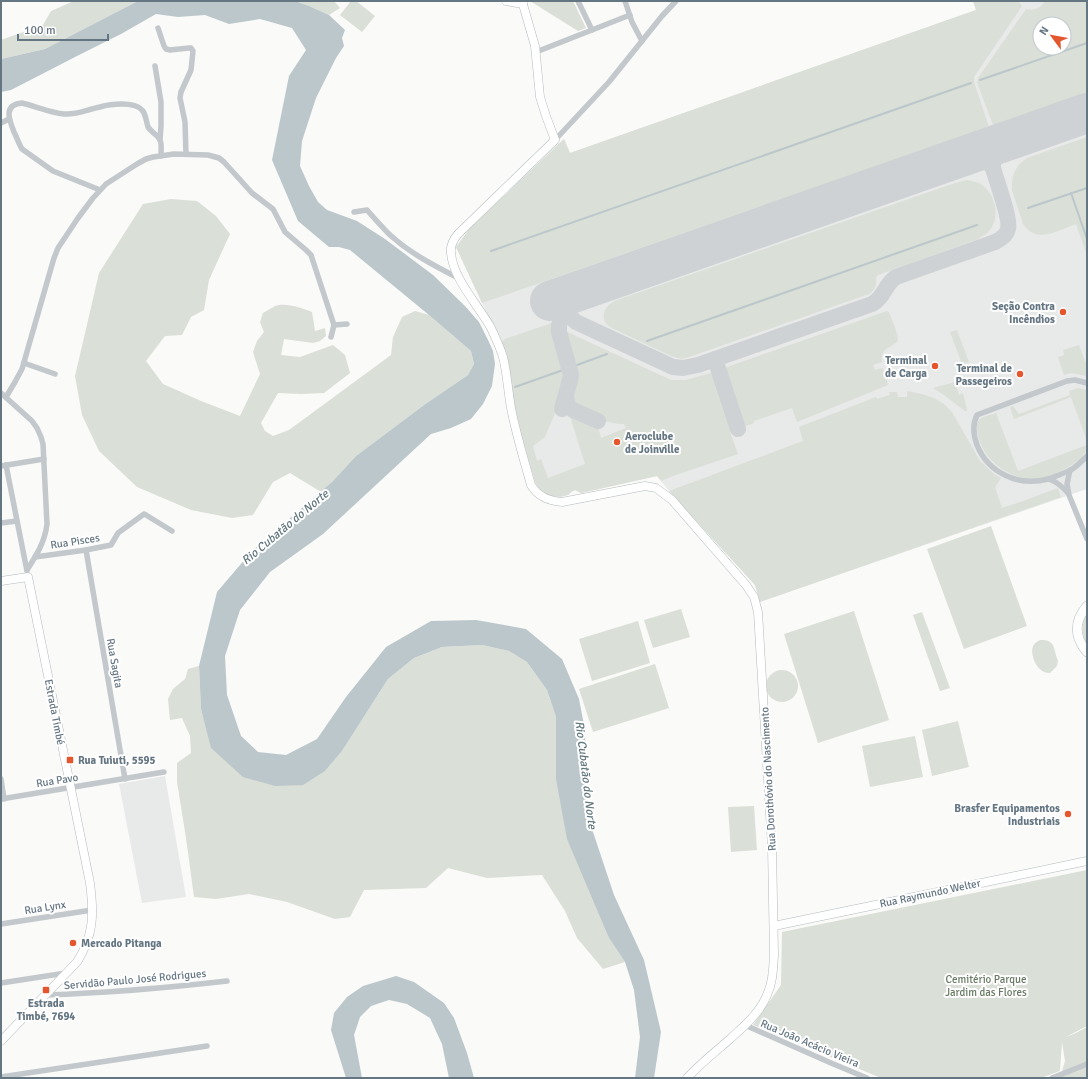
<svg xmlns="http://www.w3.org/2000/svg" width="1088" height="1079" viewBox="0 0 1088 1079" font-family="Signika,sans-serif">
<style>
.built{fill:#e8e9e9;fill-rule:evenodd}
.green{fill:#dadfd7;fill-rule:evenodd}
.water{fill:#bbc7cb}
.lines{fill:none;stroke-linecap:round;stroke-linejoin:round}
.stream{stroke:#bbc7cb;stroke-width:2}
.taxiway{stroke:#ced2d4;stroke-width:16}
.runway{stroke:#ced2d4;stroke-width:40}
.secondary-casing{stroke:#b3babf;stroke-width:9}
.primary-casing{stroke:#b5babe;stroke-width:10}
.street{stroke:#c3c8cc;stroke-width:5.5}
.secondary{stroke:#fff;stroke-width:8}
.primary{stroke:#fff;stroke-width:9}
.poi-dot{fill:#e4572e;stroke:#fff;stroke-width:1.5}
.labels{text-anchor:middle;stroke-width:4;stroke-linejoin:round;paint-order:stroke}
.poi-label{font-size:11px;font-weight:bold;fill:#657683;stroke:#fff;text-anchor:end}
.street-label{font-size:11px;fill:#657683;stroke:#fff}
.park-label{font-size:11px;fill:#687a64;stroke:#fff}
.water-label{font-size:12px;font-style:italic;fill:#60757c;stroke:#fff}
</style>
<rect width="100%" height="100%" fill="#fafaf8"/>
<g class="built">
<path d="M973,1H1087V489L760,602L755,585L669,491L657,476L581,493L575,490L571,492L569,495L562,496H556L538,487L531,468L498,337L456,247L470,228L564,139L570,153L976,10ZM1040,24H1064V48H1040Z"/>
<path d="M165,776L186,897L142,903L119,784Z"/>
</g>
<g class="green">
<path d="M74,1H138L45,49L1,59V40L43,25L51,11Z"/>
<path d="M295,1H334L340,8L329,15L309,6Z"/>
<path d="M351,1H356L375,16L362,32L340,15Z"/>
<path d="M530,1H573L586,28L578,31Z"/>
<path d="M973,1H1018L1022,6L974,77V82L989,127L482,303L456,247L470,228L564,139L570,153L976,10Z"/>
<path d="M1045,1H1087V93L993,125L977,82L978,78L1026,9C1034,11 1040,9 1045,1ZM1040,24H1064V48H1040Z"/>
<path d="M1087,137V255L1076,224C1058,230 1037,245 1023,224L1012,190C1011,177 1015,166 1027,158Z"/>
<path d="M967,180C971,181 975,182 979,183C995,192 1001,216 990,230C987,234 982,236 978,239L878,275L876,278C877,285 875,290 869,294L689,357L681,359L671,356L612,328C598,320 603,306 617,300L955,183Z"/>
<path d="M171,199L197,201L216,216L230,234L209,280L204,310L191,317L182,335L165,336L146,361L163,384L201,401L240,416L260,374L253,352L257,341L264,332L260,322L263,313C267,311 271,308 275,306C285,302 303,308 312,312L315,331L325,328L326,336L320,341L313,343L284,339L281,355L300,357L333,345L345,355L350,373L324,393L301,394L278,393L261,423L265,431L273,436L289,430L391,355L393,337L402,317L415,311L429,315L471,351L474,364L468,375L424,405L356,456L332,482L321,492L290,473L273,482L253,515L232,518L191,510L137,487L99,451L82,415L75,376L99,273L143,204Z"/>
<path d="M887,311L889,312C892,321 898,332 898,341C889,349 881,348 882,362L873,365L875,370L883,368L888,385L797,422L792,408L754,421V423L741,428L722,371L724,368Z"/>
<path d="M552,323L565,370L566,381L560,401L545,437L533,446L537,461L541,459L548,478L585,464L579,445L569,413L571,412L597,423L601,438L626,428L624,424C612,425 573,413 571,400C569,393 575,386 575,379C575,363 568,347 563,332L564,330L576,336L671,380H686L714,372L716,375L735,430L730,432L738,454L673,476L661,481L657,476L581,493L575,490C572,491 570,494 567,495C559,499 547,496 540,490C538,488 537,485 535,482L516,417L501,343L505,339Z"/>
<path d="M957,330L969,362L962,364L950,332Z"/>
<path d="M1079,345L1087,366V376L1071,373L1064,375L1058,357L1064,355L1063,350Z"/>
<path d="M955,382L959,395L963,393L967,410L966,411H965L944,395L933,388Z"/>
<path d="M1078,388L1087,390V441L1071,397L1014,419L1010,407L1013,406L1019,414L1070,395L1069,391Z"/>
<path d="M907,391L922,394L934,398L944,404L952,412L980,461L994,474L1001,478L995,487L1002,508L1023,501L1058,488L1061,497L760,602L755,585L669,491L803,441L799,427L876,397L877,399L890,395L889,392H897L898,397H907Z"/>
<path d="M996,413L1018,471L1087,445C1087,454 1079,459 1073,464C1062,471 1047,479 1033,479C1008,478 983,460 978,435C977,430 976,424 979,420C983,416 991,415 996,413Z"/>
<path d="M991,526L1027,626L964,649L927,549Z"/>
<path d="M681,609L690,637L653,648L644,620Z"/>
<path d="M854,611L889,720L818,743L784,634Z"/>
<path d="M922,612L950,688L940,691L913,615Z"/>
<path d="M1087,613V645C1081,634 1081,624 1087,613Z"/>
<path d="M638,621L650,663L592,681L579,639Z"/>
<path d="M1040,640C1057,639 1053,651 1058,660L1057,666L1050,673C1046,673 1043,672 1041,670C1035,666 1030,653 1033,646C1034,643 1037,642 1040,640Z"/>
<path d="M482,645L509,651L527,662L547,690L556,717V779L609,938L625,962L603,969L577,938L565,911L542,875L487,878L448,868L426,888L364,890L350,917L335,919L287,902L249,894L216,899L194,897L186,838L177,782V763L191,753L190,736L182,718L170,720L168,699L173,689L185,679L188,669L199,666L201,709L212,748L325,771L342,751L388,679L414,658L442,647Z"/>
<path d="M655,664L669,708L593,732L579,689Z"/>
<circle cx="782" cy="686" r="16"/>
<path d="M958,721L969,767L932,776L922,730Z"/>
<path d="M915,736L923,777L870,787L862,746Z"/>
<path d="M754,806L757,850L731,852L728,807Z"/>
<path d="M1087,870V1026L1066,1037L1076,1033L1087,1027V1078H1060L1065,1061L1062,1042L1060,1071L1041,1078H881L753,1025L781,985L782,932Z"/>
</g>
<g class="water">
<path d="M138,1H295L309,6L329,15L345,30L342,38L344,46L336,58L316,98L302,141L300,166L309,186L318,202L327,210L357,221L385,239L433,275L465,306L479,322L488,340L493,351L495,364L492,386L483,404L471,419L451,428L431,434L323,534L270,572L240,610L225,656L227,695L241,736L258,752L286,755L317,739L346,697L386,647L431,621L476,620L526,629L562,659L579,699L585,730L586,811L614,895L644,960L661,1032L654,1078H635L640,1037L634,990L625,962L609,938L567,839L556,779V717L547,690L527,662L509,651L482,645L442,647L414,658L388,679L342,751L325,771L303,785L275,786L243,777L211,748L201,709L199,666L217,592L252,551L332,482L356,456L424,405L468,375L474,364L471,351L429,315L350,250L339,247H329L298,221L272,160L289,76L306,50L292,28L260,19L229,24L205,15L178,17L156,14L121,34L77,56L11,90L1,92V59L45,49Z"/>
<path d="M396,976L414,982L444,1003L454,1018L467,1053L474,1078H449L442,1044L430,1018L407,1004L389,1000L371,1006L360,1017L354,1035L362,1078H346L331,1030L334,1013L347,997L363,986Z"/>
</g>
<g class="lines">
<g class="stream">
<path d="M980,80L1087,43"/>
<path d="M1071,193L1087,239"/>
<path d="M1028,208L1087,188"/>
<path d="M491,251L971,83"/>
<path d="M647,341L977,225"/>
<path d="M577,365L607,354"/>
<path d="M515,387L563,370"/>
</g>
<g class="taxiway">
<path d="M970,154C981,155 987,159 993,168"/>
<path d="M576,292C561,302 563,311 576,322L673,367L683,368L698,365L872,304C884,298 885,284 896,277L995,242C1001,239 1007,235 1008,229C1011,219 996,180 993,168C993,157 994,151 1001,143"/>
<path d="M715,359L738,429"/>
<path d="M566,397L568,406L573,410L598,421"/>
<path d="M562,409L570,380L571,375L559,332V325L566,303"/>
</g>
<path class="runway" d="M550,301L1087,113"/>
<g class="secondary-casing">
<g id="secondary">
<path d="M506,1L523,4"/>
<path d="M522,1L535,46L540,97L546,116L555,140L458,234C453,240 450,246 451,253C453,279 479,306 491,328C495,337 500,347 503,357C507,373 508,391 511,408C516,434 524,460 531,485C538,497 549,501 562,502L645,486L656,488L672,500L746,585L754,597L758,612L772,847L774,955C773,969 773,982 767,995C760,1013 744,1026 730,1039C715,1052 700,1064 687,1078"/>
<path d="M1,581L28,577L90,883C94,914 94,935 77,962L1,1041"/>
<path d="M774,926L1087,861"/>
</g>
</g>
<g class="primary-casing">
<path id="primary" d="M1087,606C1074,621 1074,637 1087,652"/>
</g>
<g class="street">
<path d="M578,1L592,30"/>
<path d="M625,1L632,22L642,41"/>
<path d="M158,28L164,46L166,49L170,50L189,48H191L193,51L191,70L181,92L180,98L185,122L186,154"/>
<path d="M536,52L630,15"/>
<path d="M155,66L161,102V126L160,140"/>
<path d="M1,123L9,119"/>
<path d="M555,140L609,82L662,16L676,1"/>
<path d="M100,190L53,171L22,149C19,144 17,138 14,132C9,119 3,105 22,103C35,106 54,114 67,114C79,114 89,109 100,107C110,104 134,101 142,110C146,114 146,121 148,127C151,132 158,135 160,140C162,144 161,151 161,156"/>
<path d="M354,212L367,210C374,218 382,227 390,235C411,254 435,266 460,279"/>
<path d="M334,325L347,324"/>
<path d="M24,363L55,374"/>
<path d="M1087,383L1075,380L1067,381L977,415C972,425 973,434 977,445C988,473 1019,487 1048,479C1052,478 1056,476 1059,475C1063,473 1067,472 1071,470C1077,466 1082,461 1087,456"/>
<path d="M1,393L32,421L37,428L41,437L43,444L47,524C45,542 36,556 27,570"/>
<path d="M6,397L15,382L22,369L54,258L58,248L78,218L93,198L106,184L137,164L146,159L153,157L174,154L208,155L219,158L224,162L252,193L273,209L285,232L306,250L311,255L334,325L331,337"/>
<path d="M6,465L27,571"/>
<path d="M1,466L44,459"/>
<path d="M1070,470L1067,484L1069,495L1087,539"/>
<path d="M1049,479C1057,482 1062,486 1068,493"/>
<path d="M1,523L17,521"/>
<path d="M86,550L125,779"/>
<path d="M35,557L86,550L111,545L118,533L144,514L146,515L172,531"/>
<path d="M1,779L4,799"/>
<path d="M1,799L164,772"/>
<path d="M1,924L92,910"/>
<path d="M1,983L66,973"/>
<path d="M45,995C106,993 166,988 227,981"/>
<path d="M745,1025L831,1063L867,1078"/>
<path d="M1,1077L207,1046"/>
<path d="M1052,1078L1087,1064"/>
</g>
<use href="#secondary" class="secondary"/>
<use href="#primary" class="primary"/>
</g>
<g class="poi-dot">
<circle cx="1063" cy="312" r="4"/>
<circle cx="935" cy="366" r="4"/>
<circle cx="1020" cy="374" r="4"/>
<circle cx="617" cy="442" r="4"/>
<rect x="66" y="756" width="8" height="8" rx="2"/>
<circle cx="1068" cy="814" r="4"/>
<circle cx="73" cy="943" r="4"/>
<rect x="42" y="986" width="8" height="8" rx="2"/>
</g>
<g class="labels">
<g class="poi-label">
<text x="1055" y="310">Seção Contra<tspan x="1055" dy="13">Incêndios</tspan></text>
<text x="927" y="364">Terminal<tspan x="927" dy="13">de Carga</tspan></text>
<text x="1012" y="372">Terminal de<tspan x="1012" dy="13">Passegeiros</tspan></text>
<text x="625" y="440" text-anchor="start">Aeroclube<tspan x="625" dy="13">de Joinville</tspan></text>
<text x="78" y="764" text-anchor="start">Rua Tuiuti, 5595</text>
<text x="1060" y="812">Brasfer Equipamentos<tspan x="1060" dy="13">Industriais</tspan></text>
<text x="81" y="947" text-anchor="start">Mercado Pitanga</text>
<text x="46" y="1007" text-anchor="middle">Estrada<tspan x="46" dy="13">Timbé, 7694</tspan></text>
</g>
<g class="street-label">
<text transform="translate(75 541) rotate(-9)" y="4">Rua Pisces</text>
<text transform="translate(115 663) rotate(80)" y="4">Rua Sagita</text>
<text transform="translate(55 712) rotate(79)" y="4">Estrada Timbé</text>
<text transform="translate(768 779) rotate(-93)" y="4">Rua Dorothóvio do Nascimento</text>
<text transform="translate(57 780) rotate(-9)" y="4">Rua Pavo</text>
<text transform="translate(930 893) rotate(-12)" y="4">Rua Raymundo Welter</text>
<text transform="translate(45 907) rotate(-9)" y="4">Rua Lynx</text>
<text transform="translate(135 979) rotate(-5)" y="4">Servidão Paulo José Rodrigues</text>
<text transform="translate(810 1043) rotate(23)" y="4">Rua João Acácio Vieira</text>
</g>
<g class="park-label">
<text x="986" y="983">Cemitério Parque<tspan x="986" dy="13">Jardim das Flores</tspan></text>
</g>
<g class="water-label">
<text transform="translate(285 527) rotate(-40)" y="4">Rio Cubatão do Norte</text>
<text transform="translate(586 775) rotate(83)" y="4">Rio Cubatão do Norte</text>
</g>
</g>
<rect width="1088" height="1079" fill="none" stroke="#657683" stroke-width="4"/>
<g transform="translate(1052 36) rotate(302)"><circle r="19" fill="#ffffff" stroke="#c1c8cd"/>
<path d="M0-3L7 15L0 10L-7 15Z" fill="#e4572e"/>
<text y="-6" font-size="11" font-weight="bold" text-anchor="middle" fill="#657683">N</text>
</g>
<path d="M18 34v6h90v-6" fill="none" stroke="#657683" stroke-width="2"/>
<text x="24" y="34" font-size="12" fill="#657683" stroke="#ffffff" stroke-width="3" paint-order="stroke">100 m</text>
</svg>
